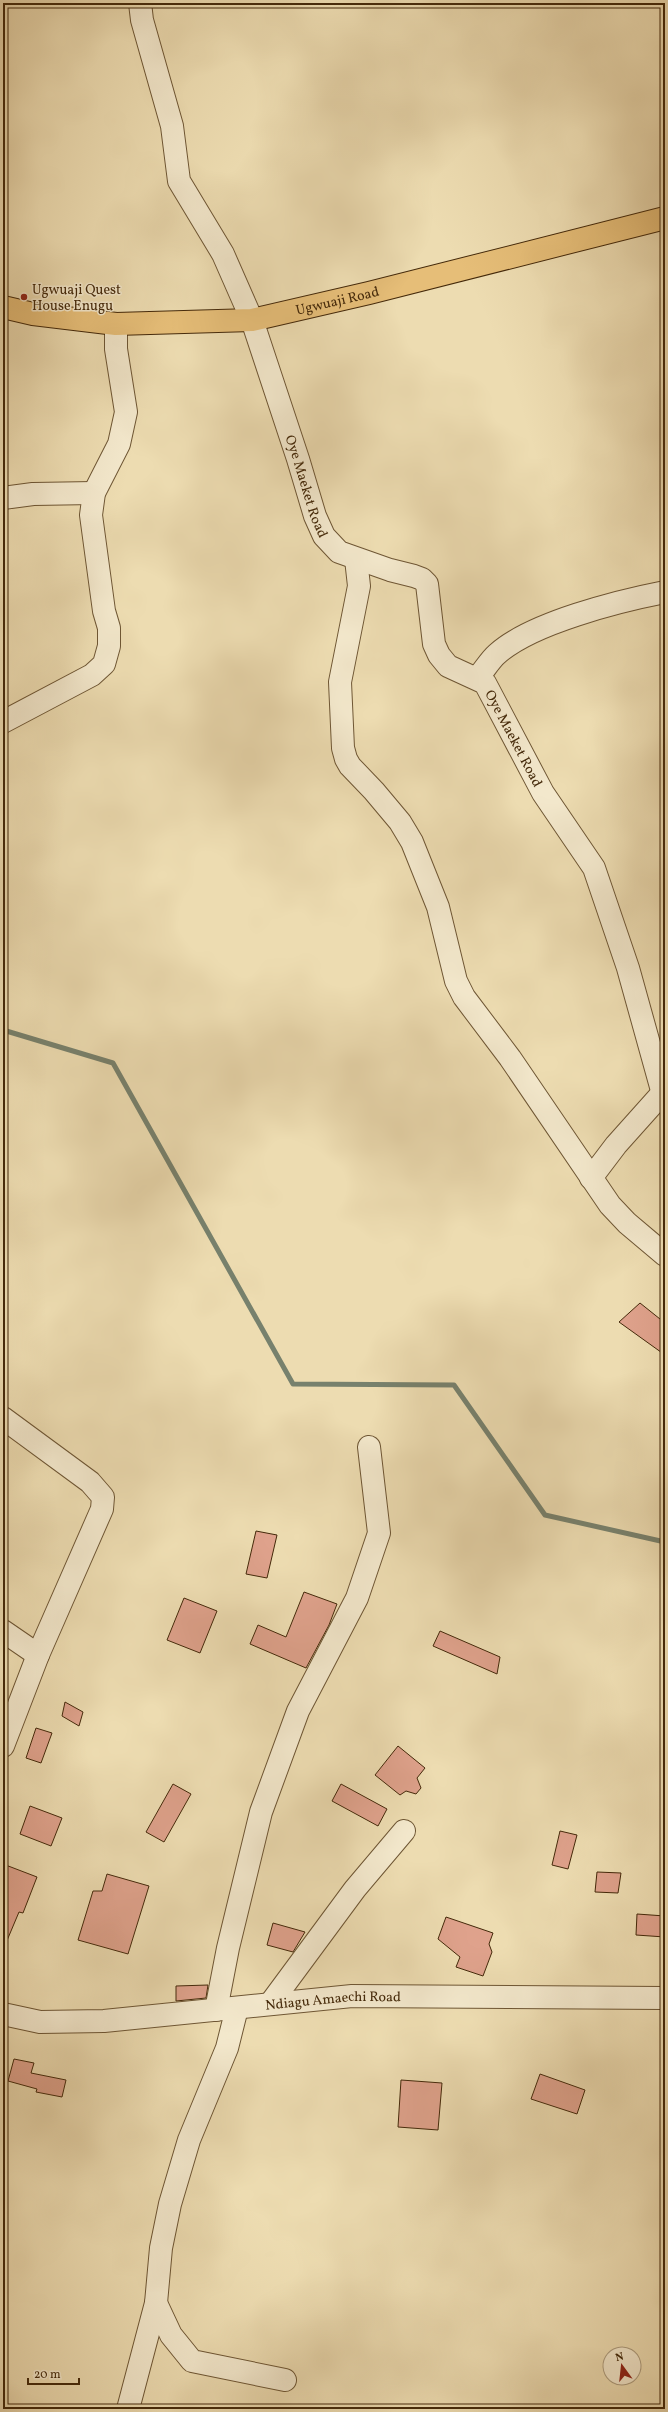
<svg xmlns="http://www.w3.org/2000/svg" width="668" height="2412" viewBox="0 0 668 2412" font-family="Vollkorn,serif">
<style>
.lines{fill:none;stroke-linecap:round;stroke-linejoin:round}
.stream{stroke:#77816d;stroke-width:5}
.building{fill:#dfa28c;stroke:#44290a}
.minor-casing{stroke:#6e5634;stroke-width:24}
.major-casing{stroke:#44290a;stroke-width:24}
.minor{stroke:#f3e8cc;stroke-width:22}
.major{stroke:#e6be78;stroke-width:22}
.poi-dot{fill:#8f2418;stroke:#f3e8cc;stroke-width:1.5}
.labels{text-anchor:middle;stroke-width:3;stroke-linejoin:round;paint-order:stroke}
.poi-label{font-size:14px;fill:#44290a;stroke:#f3e8cc;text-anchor:start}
.street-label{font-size:14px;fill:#44290a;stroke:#f3e8cc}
</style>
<rect width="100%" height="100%" fill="#eddcb1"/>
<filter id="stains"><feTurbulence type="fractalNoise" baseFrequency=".005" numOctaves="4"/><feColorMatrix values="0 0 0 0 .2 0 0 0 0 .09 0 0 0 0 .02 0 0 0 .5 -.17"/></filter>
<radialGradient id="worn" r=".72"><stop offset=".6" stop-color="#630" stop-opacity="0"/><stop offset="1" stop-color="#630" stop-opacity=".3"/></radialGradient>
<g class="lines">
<path class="stream" d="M3,1030L113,1063L293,1384L454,1385L545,1515L665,1542"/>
</g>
<g class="building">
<path d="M640,1303L665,1323V1355L619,1322Z"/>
<path d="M256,1531L277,1535L267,1578L246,1574Z"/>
<path d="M304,1592L337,1604L329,1625L306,1668L250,1644L258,1625L286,1637Z"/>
<path d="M184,1598L217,1611L200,1653L167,1640Z"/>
<path d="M440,1631L500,1657L497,1674L433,1646Z"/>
<path d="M65,1702L83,1712L79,1726L62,1716Z"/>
<path d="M36,1728L52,1733L41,1763L26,1758Z"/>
<path d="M398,1746L425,1768L417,1778L421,1788L416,1794L406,1791L400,1795L375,1775Z"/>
<path d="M173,1784L191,1794L164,1842L146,1832Z"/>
<path d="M341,1784L387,1809L378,1826L332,1801Z"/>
<path d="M30,1806L62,1818L51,1846L20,1834Z"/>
<path d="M560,1831L577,1835L568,1869L552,1865Z"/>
<path d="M3,1864L37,1877L23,1913L19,1912L3,1950Z"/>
<path d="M597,1872L621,1873L618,1893L595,1892Z"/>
<path d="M107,1874L149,1886L128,1954L78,1940L93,1891H102Z"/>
<path d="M637,1914L665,1916V1937L636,1935Z"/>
<path d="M446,1917L493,1933L489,1944L492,1952L483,1976L456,1967L460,1957L438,1939Z"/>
<path d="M273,1923L305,1932L293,1952L267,1945Z"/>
<path d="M208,1985L206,1998L176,2001V1986Z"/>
<path d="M14,2059L34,2063L31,2073L66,2080L62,2097L36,2092L37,2089L8,2081Z"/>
<path d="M540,2074L585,2090L577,2114L531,2099Z"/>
<path d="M401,2080L442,2083L438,2130L398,2127Z"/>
</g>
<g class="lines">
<g class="minor-casing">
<g id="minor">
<path id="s1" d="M140,3L142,20L172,126L179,181L223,254L252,320L298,459L315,516L324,536L339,552L390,570L414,576L422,579L427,584L434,644L439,655L448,666L485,683L543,793L594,868L628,968L663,1094"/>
<path d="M3,498L33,494L94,493"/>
<path d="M356,559L359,586L340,682L343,748L346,759L350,766L374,791L400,822L412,842L438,907L456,981L464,997L510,1058L610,1205L627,1223L665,1255"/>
<path d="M477,678C484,671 489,661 497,654C531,623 619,601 665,592"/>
<path d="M3,722L92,675L104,664L109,646V628L104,611L91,515L94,493L119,444L126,412L116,349V324"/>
<path d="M591,1178L616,1145L658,1098L665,1093"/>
<path d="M3,1418L90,1482L103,1497L102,1509L38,1655L3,1746"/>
<path d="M3,1631L38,1655"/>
<path d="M270,2004L355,1889L404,1831"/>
<path d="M216,2010L228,1948L261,1812L298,1711L357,1598L379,1533L369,1447"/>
<path id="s2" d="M3,2014L40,2022L104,2021L352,1996L665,1998"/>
<path d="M156,2303L171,2335L192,2361L285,2380"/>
<path d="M128,2409L156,2303L161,2248L170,2204L189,2140L227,2048L237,2008"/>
</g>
</g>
<g class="major-casing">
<g id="major">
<path id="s3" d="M3,307L33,314L116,324L252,320L369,293L665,218"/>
</g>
</g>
<use href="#minor" class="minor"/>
<use href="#major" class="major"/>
</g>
<circle class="poi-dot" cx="24" cy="297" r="4"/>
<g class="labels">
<g class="poi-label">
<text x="32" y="294">Ugwuaji Quest<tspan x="32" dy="16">House Enugu</tspan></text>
</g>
<g class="street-label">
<text dy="5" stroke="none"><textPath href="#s3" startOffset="338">Ugwuaji Road</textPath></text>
<text dy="5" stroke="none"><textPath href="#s1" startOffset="515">Oye Maeket Road</textPath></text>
<text dy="5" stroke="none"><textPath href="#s1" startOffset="874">Oye Maeket Road</textPath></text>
<text dy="5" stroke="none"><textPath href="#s2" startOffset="332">Ndiagu Amaechi Road</textPath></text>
</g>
</g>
<rect width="668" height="2412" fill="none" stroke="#eddcb1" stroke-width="16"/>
<rect x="4" y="4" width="660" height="2404" fill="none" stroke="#44290a" stroke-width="2"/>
<rect x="8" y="8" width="652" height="2396" fill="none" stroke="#44290a"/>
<g transform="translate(622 2366) rotate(345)"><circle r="19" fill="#f3e8cc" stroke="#ad9c7e"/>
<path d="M0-3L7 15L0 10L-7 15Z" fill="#8f2418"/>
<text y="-6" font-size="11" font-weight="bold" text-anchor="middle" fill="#44290a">N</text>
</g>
<path d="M28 2378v6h51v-6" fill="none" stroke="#44290a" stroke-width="2"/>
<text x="34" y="2378" font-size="12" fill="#44290a" stroke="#f3e8cc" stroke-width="3" paint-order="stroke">20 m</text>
<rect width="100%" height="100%" filter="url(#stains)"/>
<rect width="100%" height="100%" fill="url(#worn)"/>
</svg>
